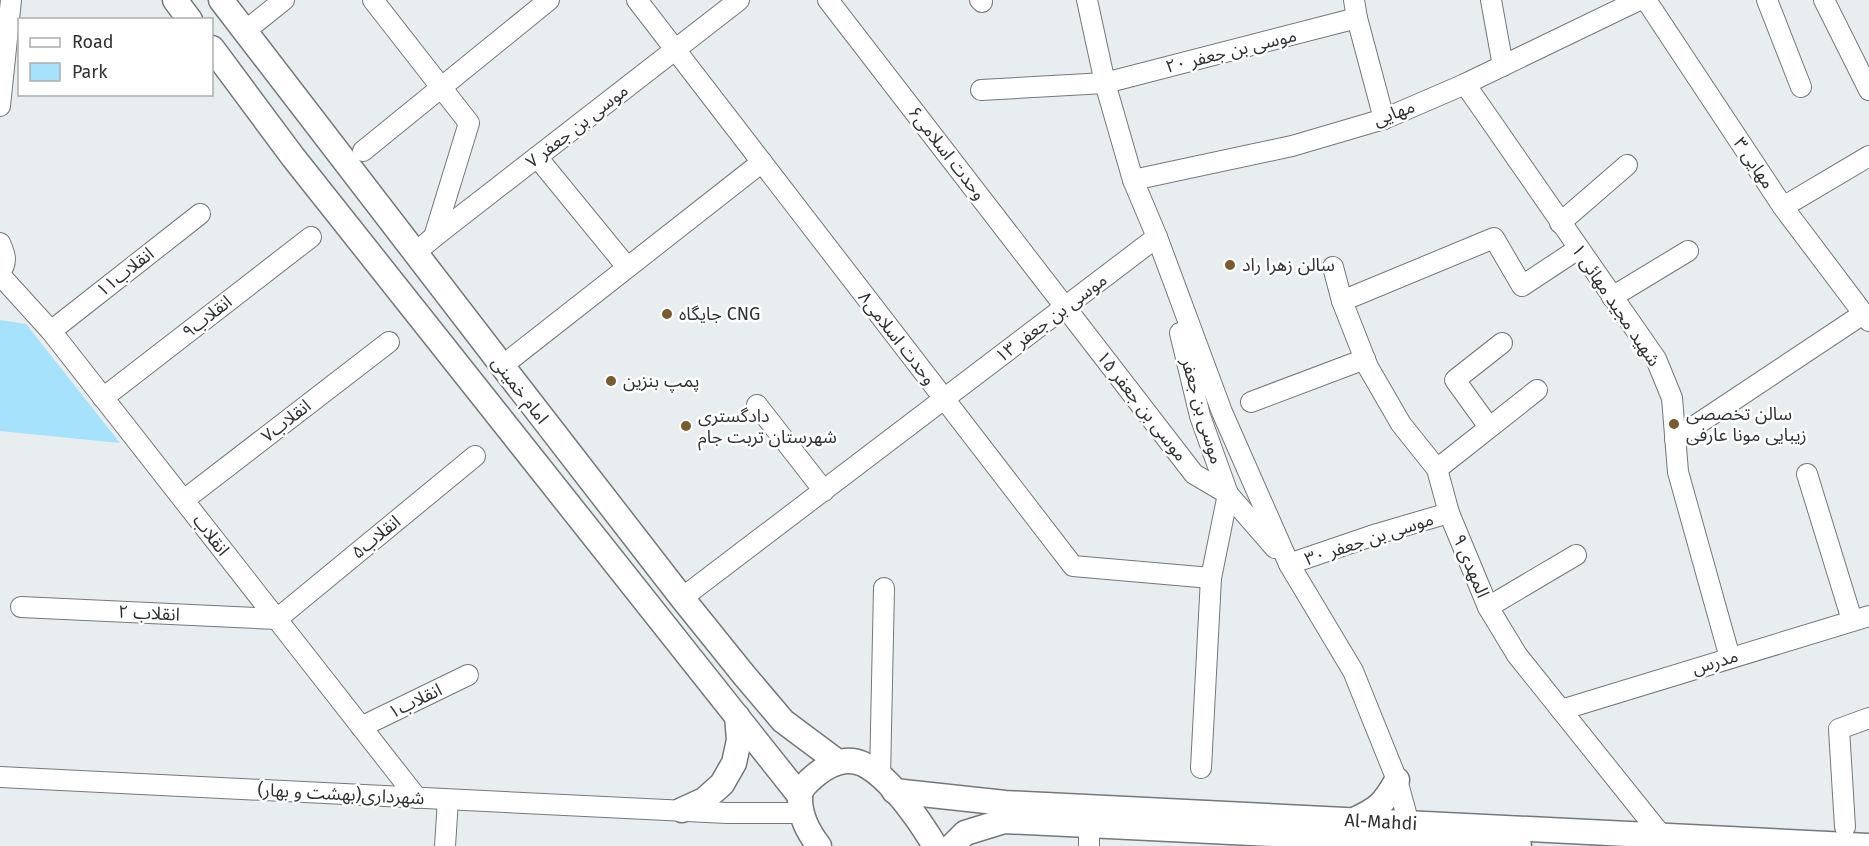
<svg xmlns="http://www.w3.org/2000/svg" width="1869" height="846" viewBox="0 0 1869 846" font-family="'Fira Sans','Noto Sans Arabic',sans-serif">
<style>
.green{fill:#a6e2fc}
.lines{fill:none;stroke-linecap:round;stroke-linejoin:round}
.minor-casing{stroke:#73787b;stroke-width:22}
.major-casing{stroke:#73787b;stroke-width:27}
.minor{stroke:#fff;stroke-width:20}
.major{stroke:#fff;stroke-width:24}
.poi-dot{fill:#795b2f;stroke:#fff;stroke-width:2}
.labels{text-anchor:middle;stroke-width:5;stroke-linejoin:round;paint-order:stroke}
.street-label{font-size:18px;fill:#2f3133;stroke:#fff}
.poi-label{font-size:18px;fill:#2f3133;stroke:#fff;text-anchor:start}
</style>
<rect width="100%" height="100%" fill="#e8eef0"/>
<path class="green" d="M0,320L26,324L120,443L0,431Z"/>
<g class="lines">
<g class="minor-casing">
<g id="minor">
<path d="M373,0L469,123L434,237"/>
<path d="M637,0L1073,566L1211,578"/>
<path d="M828,0L1194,474L1228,494L1211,578L1201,768"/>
<path d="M980,0L982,2"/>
<path d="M1087,0L1105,83L1133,180L1157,237L1222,412L1289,564L1353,671L1397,780L1412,835"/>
<path d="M1354,0L1357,18L1384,119"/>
<path d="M1491,0L1503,66"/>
<path d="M1646,0L1783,207L1869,321"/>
<path d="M1767,0L1801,87"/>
<path d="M1824,0L1869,90"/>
<path d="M245,31L284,0"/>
<path d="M1465,84L1656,359L1672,398L1678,472L1730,658"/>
<path d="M981,90L1105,83L1357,18"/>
<path d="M0,106L11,0"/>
<path d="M363,151L549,0"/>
<path d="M537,157L627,267"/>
<path d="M1133,180L1292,146L1384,119L1465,84L1639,0"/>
<path d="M1783,207L1869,156"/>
<path d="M1560,223L1627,165"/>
<path d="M0,243C5,254 8,262 0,272"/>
<path d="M415,253L434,237L739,0"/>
<path d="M1333,267L1342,301L1368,367L1401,424L1437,469L1449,513L1488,607L1517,655L1662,836"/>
<path d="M0,275L51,331L417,798"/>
<path d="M1612,297L1688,251"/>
<path d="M1342,301L1494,238L1522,286L1578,249"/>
<path d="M51,331L200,214"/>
<path d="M1180,333L1200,416L1228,494L1275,548"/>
<path d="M502,366L762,162"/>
<path d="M103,398L311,237"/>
<path d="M1251,402L1365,359"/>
<path d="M757,405L824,491"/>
<path d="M1489,427L1455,380L1502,343"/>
<path d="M1675,439L1863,314"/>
<path d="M1437,469L1537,390"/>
<path d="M1807,474L1852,620"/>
<path d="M184,500L389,342"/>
<path d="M1289,564L1377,534L1449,513"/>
<path d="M682,598L1157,237"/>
<path d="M21,607L277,619L475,456"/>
<path d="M1488,607L1576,555"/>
<path d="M1561,710L1869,616"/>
<path d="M361,727L468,675"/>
<path d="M0,777L727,813H802"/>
<path d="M880,777L884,588"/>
<path d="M1089,825V846"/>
<path d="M1845,827L1839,729L1869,718"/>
<path d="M445,846L448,800"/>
</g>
</g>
<g class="major-casing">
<g id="major">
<path d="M175,0L190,20"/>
<path d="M221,0L507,372L682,598L744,675L783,721L838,762"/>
<path d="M212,48L293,157L800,796"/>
<path d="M894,791L1005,803L1869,846"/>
<path d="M682,810L704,800L722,784L734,763L739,740L737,716"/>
<path d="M1352,821C1378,809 1383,805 1397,780"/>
<path d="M819,846C808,832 799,814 800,795C801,788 805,785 810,780C824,767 843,755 863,764C890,777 920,821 935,846"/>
<path d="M952,846L965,833L1004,821L1519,846"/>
</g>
</g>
<use href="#minor" class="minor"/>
<use href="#major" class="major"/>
</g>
<g class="poi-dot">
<circle cx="1230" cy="265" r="6"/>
<circle cx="667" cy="314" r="6"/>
<circle cx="611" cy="381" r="6"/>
<circle cx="1674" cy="424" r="6"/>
<circle cx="686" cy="426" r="6"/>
</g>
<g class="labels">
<g class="street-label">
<text transform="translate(1231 51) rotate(-14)" y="6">موسی بن جعفر ۲۰</text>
<text transform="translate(1394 113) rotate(-21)" y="6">مهایی</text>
<text transform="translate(577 126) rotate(-38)" y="6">موسی بن جعفر ۷</text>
<text transform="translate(947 153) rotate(52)" y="6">وحدت اسلامی۶</text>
<text transform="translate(1754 163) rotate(56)" y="6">مهایی ۳</text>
<text transform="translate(125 272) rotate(-38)" y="6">انقلاب۱۱</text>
<text transform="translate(1616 305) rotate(56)" y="6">شهید مجید مهائی ۱</text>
<text transform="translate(207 317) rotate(-38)" y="6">انقلاب۹</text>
<text transform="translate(1051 318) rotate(-37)" y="6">موسی بن جعفر ۱۳</text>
<text transform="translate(897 338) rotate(52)" y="6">وحدت اسلامی۸</text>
<text transform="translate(520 390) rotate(52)" y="6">امام خمینی</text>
<text transform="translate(1142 406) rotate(52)" y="6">موسی بن جعفر ۱۵</text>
<text transform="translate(1202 411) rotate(74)" y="6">موسی بن جعفر</text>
<text transform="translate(286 421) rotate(-38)" y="6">انقلاب۷</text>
<text transform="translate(211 535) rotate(52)" y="6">انقلاب</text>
<text transform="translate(376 537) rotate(-39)" y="6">انقلاب۵</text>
<text transform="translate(1369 539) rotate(-18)" y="6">موسی بن جعفر ۳۰</text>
<text transform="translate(1471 566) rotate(67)" y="6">المهدی ۹</text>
<text transform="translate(149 613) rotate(3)" y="6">انقلاب ۲</text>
<text transform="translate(1715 662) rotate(-17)" y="6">مدرس</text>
<text transform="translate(415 701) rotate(-26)" y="6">انقلاب۱</text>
<text transform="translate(341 794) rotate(3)" y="6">شهرداری(بهشت و بهار)</text>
<text transform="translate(1381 822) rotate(3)" y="6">Al-Mahdi</text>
</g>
<g class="poi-label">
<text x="1242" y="271">سالن زهرا راد</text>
<text x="679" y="320">جایگاه CNG</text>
<text x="623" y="387">پمپ بنزین</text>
<text x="1686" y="420">سالن تخصصی<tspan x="1686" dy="21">زیبایی مونا عارفی</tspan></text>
<text x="698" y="422">دادگستری<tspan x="698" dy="21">شهرستان تربت جام</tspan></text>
</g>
</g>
<rect x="18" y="18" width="195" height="78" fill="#ffffff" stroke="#acadad" stroke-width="1.5"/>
<rect x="30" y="38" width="30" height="9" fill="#ffffff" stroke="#acadad" stroke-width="1.5"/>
<text x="72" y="48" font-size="18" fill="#2f3133">Road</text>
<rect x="30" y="63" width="30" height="18" fill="#a6e2fc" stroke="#acadad" stroke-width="1.5"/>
<text x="72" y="78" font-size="18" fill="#2f3133">Park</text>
</svg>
